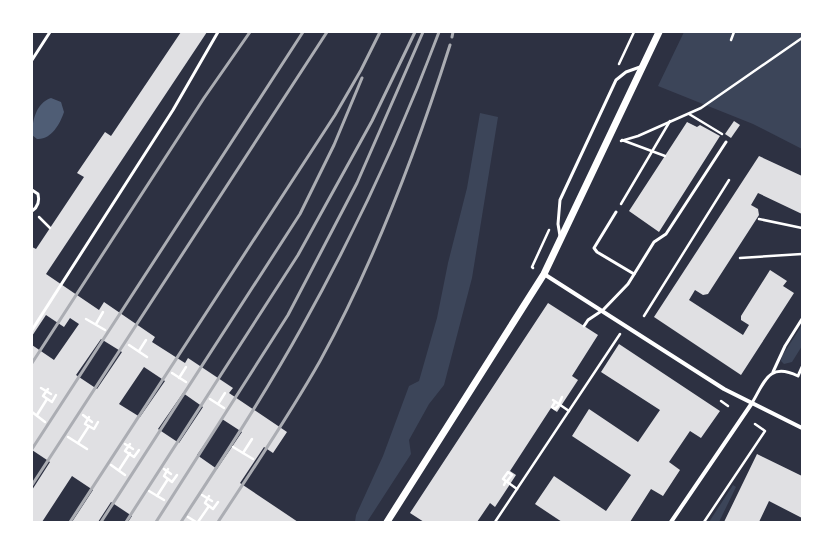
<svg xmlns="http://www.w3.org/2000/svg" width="834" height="554" viewBox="0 0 834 554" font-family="'Fira Sans Condensed',sans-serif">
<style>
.green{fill:#3c4559}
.water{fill:#4f5d75}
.building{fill:#e0e0e3;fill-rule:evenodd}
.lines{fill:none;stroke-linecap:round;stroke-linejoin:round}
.path{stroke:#fff;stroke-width:2.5}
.service{stroke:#fff;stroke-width:3}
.minor{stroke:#fff;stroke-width:4}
.tertiary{stroke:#fff;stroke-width:7}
.rail{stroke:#abadb3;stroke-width:3}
</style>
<rect width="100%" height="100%" fill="#2d3142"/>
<g class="green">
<path d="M684,32H802V149L753,124L658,86Z"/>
<path d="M480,113L498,117L472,278L444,385L429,404L409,440L411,454L367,522H355L356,515L383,456L409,386L419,381L437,318L448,263L467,188Z"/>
<path d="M802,325V346L792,362L784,364L781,361L782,356Z"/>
<path d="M733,485L736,487L719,522H709Z"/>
</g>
<path class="water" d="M51,98L61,102L64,112C60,124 51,140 37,139L32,135C32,121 36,103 51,98Z"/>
<g class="building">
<path d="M181,32H207L46,274L99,310L104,302L155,337L152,342L185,363L188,358L233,388L229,393L287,432L273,453L264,447L240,483L298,522H128L132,516L111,502L98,522H72L93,490L72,476L42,522H32V490L50,462L32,450V345L54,360L79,324L70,318L64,327L46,315L32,336V247L36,249L84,177L77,173L105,132L111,136ZM101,339L122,352L97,389L76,375ZM144,367L165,381L140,417L119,404ZM183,393L203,407L179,443L158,429ZM222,419L242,432L217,469L197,455Z"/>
<path d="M734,121L740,125L731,138L725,134Z"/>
<path d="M687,122L697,127L700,125L720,136L659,232L629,211Z"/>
<path d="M759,156L802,176V214L758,193L751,205L758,209L759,215L708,294L703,295L695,290L689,300L743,335L749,325L741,320V316L770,270L787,281L783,286L794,293L741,375L654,317Z"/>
<path d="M548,303L598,335L572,376L578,380L557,412L551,408L510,471L516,475L495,507L490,503L477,522H424L410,513Z"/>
<path d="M619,344L720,411L701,438L690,431L669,462L680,470L663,496L651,489L630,522H562L535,504L554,476L606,511L631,475L572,436L589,409L638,442L660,410L601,372Z"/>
<path d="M757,454L802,476V518L769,501L759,522H724Z"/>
</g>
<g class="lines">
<g class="path">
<path d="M731,40L734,32"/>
<path d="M619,64L634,32"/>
<path d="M689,114L722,134"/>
<path d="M622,140L665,156"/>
<path d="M621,141L638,136L701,108L802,38"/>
<path d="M621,204L670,121"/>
<path d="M39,217L50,228"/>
<path d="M759,219L802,228"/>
<path d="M740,258L802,254"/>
<path d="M533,268L532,267L549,230"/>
<path d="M644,316L729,180"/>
<path d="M86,319L105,330"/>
<path d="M96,324L103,312"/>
<path d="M129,345L147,357"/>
<path d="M139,351L146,340"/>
<path d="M172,373L186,382"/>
<path d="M179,378L186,367"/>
<path d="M41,388L51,394"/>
<path d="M48,389L43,396L52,402L56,395"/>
<path d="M210,399L224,408"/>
<path d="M553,400L569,411"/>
<path d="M721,401L728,406"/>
<path d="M555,402L552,407L555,409L558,406"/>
<path d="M218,404L225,393"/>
<path d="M559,404L562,397"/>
<path d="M32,412L45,422"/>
<path d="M37,415L47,399"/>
<path d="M83,415L92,422"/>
<path d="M89,417L85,424L94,429L98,422"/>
<path d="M68,437L87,449"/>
<path d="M78,443L89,426"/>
<path d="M125,444L133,449"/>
<path d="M130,444L125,451L134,457L139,450"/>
<path d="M233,447L253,459"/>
<path d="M243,453L252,439"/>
<path d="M111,465L125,475"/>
<path d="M164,469L171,474"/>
<path d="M168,469L164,476L172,482L177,475"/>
<path d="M119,470L130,453"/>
<path d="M506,481L503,479L508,472L512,475L508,480"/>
<path d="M504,485L506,481L517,489"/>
<path d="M149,491L164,500"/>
<path d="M202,495L212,501"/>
<path d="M157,496L168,479"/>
<path d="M209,496L205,503L213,509L218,502"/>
<path d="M188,517L196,522"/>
<path d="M198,522L209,506"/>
<path d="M495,522L620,334"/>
<path d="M704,522L765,431L755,424"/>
</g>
<g class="service">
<path d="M32,60L50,32"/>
<path d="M32,190L38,194C40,202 38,207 32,211"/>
<path d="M616,212L594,248L597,252L634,274"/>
<path d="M560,236L558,224L560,200L616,80L626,72L640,67"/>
<path d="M584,326L588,320L603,310L628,284L654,242L666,234L726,142"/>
<path d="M32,330L173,110L218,32"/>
<path d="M773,372L785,346L802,319"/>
<path d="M752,403C765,381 769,362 798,376L802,367"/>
</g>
<g class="minor">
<path d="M544,274L724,389L802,428"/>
<path d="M671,522L752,403"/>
</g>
<path class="tertiary" d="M387,522L544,274L659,32"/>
<g class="rail">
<path d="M452,37L453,32"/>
<path d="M32,363L204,98L250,32"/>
<path d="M32,449L303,32"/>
<path d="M32,485L327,32"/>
<path d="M70,522L335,115L361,70L380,32"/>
<path d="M101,522L300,214L334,145L362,78"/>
<path d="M126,522L298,255L372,121L415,32"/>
<path d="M156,522L288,315L357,183L423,32"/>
<path d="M181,522C223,458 265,394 302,327C355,232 401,134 439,32"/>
<path d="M218,522C253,469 289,416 320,361C374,263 416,152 450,45"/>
</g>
</g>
<rect width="834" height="554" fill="none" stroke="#ffffff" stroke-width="66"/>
</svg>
